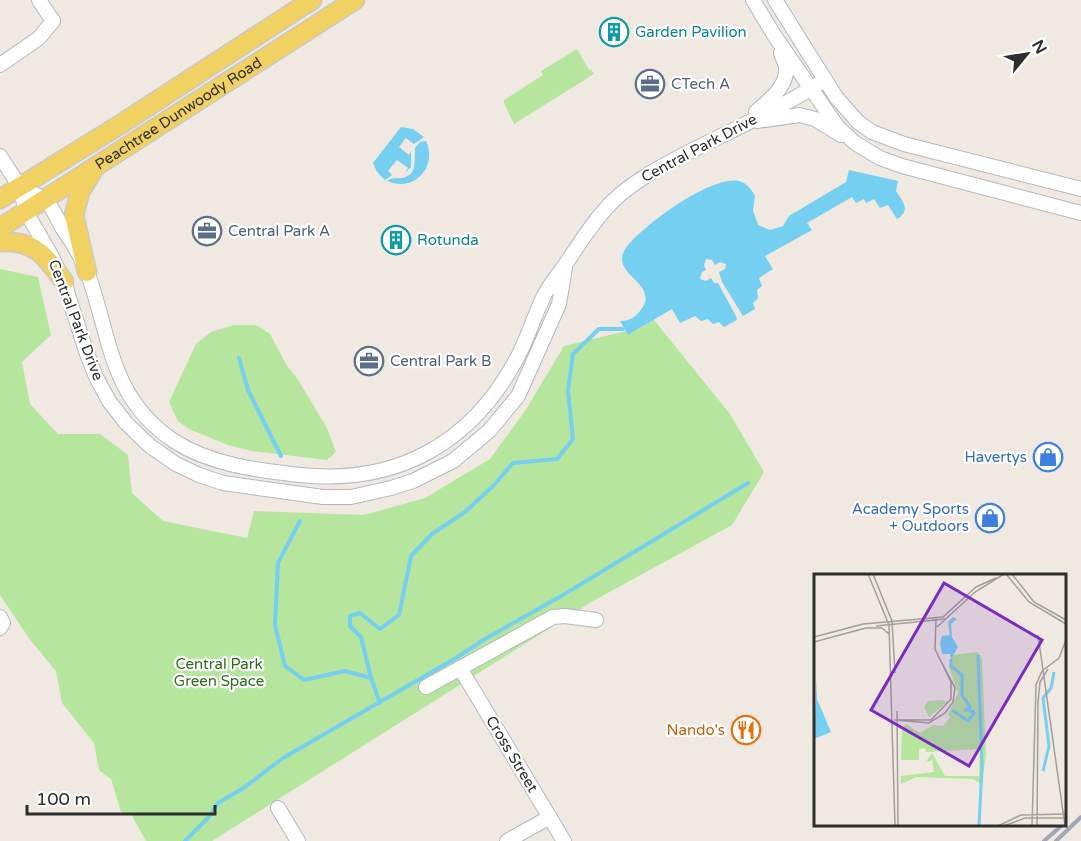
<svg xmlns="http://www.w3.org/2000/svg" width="1081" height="841" viewBox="0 0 1081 841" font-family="'Varela Round',sans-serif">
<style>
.green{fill:#b6e59e}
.water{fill:#75cff0}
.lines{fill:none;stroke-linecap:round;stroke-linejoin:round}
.stream{stroke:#75cff0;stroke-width:4}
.minor-casing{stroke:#b4b7c1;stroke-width:16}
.major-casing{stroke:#c9c9c9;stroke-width:21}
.minor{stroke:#fff;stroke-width:14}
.major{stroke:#f2d163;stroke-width:18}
.rail{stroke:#a3a6b8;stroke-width:4}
.labels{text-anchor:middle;stroke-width:4.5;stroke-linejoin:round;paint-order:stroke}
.culture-label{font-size:15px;fill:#0d838f;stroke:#fff;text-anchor:start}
.service-label{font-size:15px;fill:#4e5e75;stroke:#fff;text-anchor:start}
.street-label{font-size:15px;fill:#2e2e2e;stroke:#fff}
.shop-label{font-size:15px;fill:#366cbe;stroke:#fff;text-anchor:end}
.park-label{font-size:15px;fill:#2c6e1b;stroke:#fff}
.food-label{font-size:15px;fill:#c56008;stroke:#fff;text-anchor:end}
.inset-river{fill:none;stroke:#75cff0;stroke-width:3}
.inset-road{fill:none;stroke:#a29e99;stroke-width:1.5}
.view{fill:#7b2cbf;fill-opacity:0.15;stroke:#7b2cbf;stroke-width:3}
.inset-edge{fill:none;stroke:#2e2e2e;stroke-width:3}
</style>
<rect width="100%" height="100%" fill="#efe9e1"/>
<g class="green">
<path d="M577,49L589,70L591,69L594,74L514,124L504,103V100L543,75L541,71Z"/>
<path d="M0,269L38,277L51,335L22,362L30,404L58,434H100L128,455L132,493L163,521L247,538L254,511L364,515L425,498L490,459L525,411L564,346L626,331L628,335L654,320L730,414L764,472L732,525L593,601L212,841H146L131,814L121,812L111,779L99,770L94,743L62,703L56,671L31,641L0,595Z"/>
<path d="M234,325H256L270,334L287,366L297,378L327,428L336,452L327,460L252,451L228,445L189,429L178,421L169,402L196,344L211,332Z"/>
</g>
<g class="water">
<path d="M401,127L413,129L424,137L414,144L406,138L399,147L409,155L411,151V167L405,173L408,168L397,160L388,171L392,175L385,180L377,172L373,163Z"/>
<path d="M426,141C438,167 414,193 387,181C393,177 395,179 402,178C418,175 414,160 415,148L420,142Z"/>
<path d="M849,170L898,181L896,191C902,201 912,210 897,219L888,205L880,208L874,199L866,203L864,199L856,203L852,197L807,223L812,230L765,256L773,269L759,278L762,286L757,290L758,298L753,303L755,309L743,316L722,282L719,272L725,269L726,264L720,262L715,265L712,260L706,259L704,265L706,270L702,272L700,279L706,281L711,278L714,283H718L736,316L737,320L724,327L719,322L713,324L708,319L701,321L695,316L680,323L672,309L628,335L620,321C628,321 635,318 640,311C663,283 607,275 626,248C642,226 711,175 739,181C747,183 751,189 755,196L753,210L758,225L770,230L783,226L789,216L846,182Z"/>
</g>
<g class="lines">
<g class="stream">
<path d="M239,358L248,390L281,456"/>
<path d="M300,521L278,563L275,625L285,666L304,680L345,671L371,678L380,703"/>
<path d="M371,678L361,637L350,626V616L360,613L380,629L399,615L411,556L432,534L465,512L494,485L513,463L557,459L573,439L568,391L573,354L599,329H623"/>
<path d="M185,841L208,818L218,803L245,787L283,758L456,658L485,639L563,595L748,483"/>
</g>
<g class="minor-casing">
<g id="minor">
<path d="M753,0L774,35L837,126L855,143L880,158L902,166L1081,213"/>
<path d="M775,0L836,97L858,122L872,132L904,144L1081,189"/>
<path d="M0,65L39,38L53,21L39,0"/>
<path d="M756,112C768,101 788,86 786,68C786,63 782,58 781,53"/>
<path d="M757,121L800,115L815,119L841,135"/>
<path d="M0,156L20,187L26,212L51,255L64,282L86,351L96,377L109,401L126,423L150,446L176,464L199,475L223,483L323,497H351L391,488L413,481L453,461L489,431L518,396L559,304L565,268"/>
<path d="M20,187C27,191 39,195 45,200C53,207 58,221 63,229C73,243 82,258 88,274C111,339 110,398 174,441C211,465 257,470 300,475C395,485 470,445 516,360C527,341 533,318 543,298C548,286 558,275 565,265C580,243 594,220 613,201C635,180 662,166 689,152C735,129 782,107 825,80"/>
<path d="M0,617L3,623L0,628"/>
<path d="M460,668L564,841"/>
<path d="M426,687L553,617L565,616L596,620"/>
<path d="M278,808L298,841"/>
<path d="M507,841L550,817"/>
</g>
</g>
<g class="major-casing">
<g id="major">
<path d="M0,199L121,124L312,0"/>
<path id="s1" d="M0,228L355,0"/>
<path d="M0,242C35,240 46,256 64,282"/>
<path d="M87,272L74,215L80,192L94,169"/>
</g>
</g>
<use href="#minor" class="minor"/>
<use href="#major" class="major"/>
<g class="rail">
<path d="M1044,841L1060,827"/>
<path d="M1056,841L1081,817"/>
</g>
</g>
<defs>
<g id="building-ring" transform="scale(1.5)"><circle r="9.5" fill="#fff" stroke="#0f9aa8" stroke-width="1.5"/><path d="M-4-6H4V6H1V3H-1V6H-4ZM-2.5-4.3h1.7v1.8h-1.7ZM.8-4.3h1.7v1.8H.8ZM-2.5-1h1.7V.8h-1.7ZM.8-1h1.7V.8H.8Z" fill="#0f9aa8"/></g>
<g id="office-ring" transform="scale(1.5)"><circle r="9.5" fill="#fff" stroke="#5c6f8a" stroke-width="1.5"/><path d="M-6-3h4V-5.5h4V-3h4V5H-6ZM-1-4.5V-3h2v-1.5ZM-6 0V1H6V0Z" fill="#5c6f8a"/></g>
<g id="shop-ring" transform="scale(1.5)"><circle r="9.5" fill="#fff" stroke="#3f7fe0" stroke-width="1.5"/><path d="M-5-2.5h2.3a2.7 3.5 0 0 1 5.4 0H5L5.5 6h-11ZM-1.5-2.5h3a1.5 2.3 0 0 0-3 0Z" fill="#3f7fe0"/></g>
<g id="restaurant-ring" transform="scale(1.5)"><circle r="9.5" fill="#fff" stroke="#e8710a" stroke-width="1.5"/><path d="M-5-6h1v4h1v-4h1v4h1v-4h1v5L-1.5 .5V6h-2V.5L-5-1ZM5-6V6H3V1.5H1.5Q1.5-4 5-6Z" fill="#e8710a"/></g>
</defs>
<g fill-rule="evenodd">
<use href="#building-ring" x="614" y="32"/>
<use href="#office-ring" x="650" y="84"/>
<use href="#office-ring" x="207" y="231"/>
<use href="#building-ring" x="396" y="240"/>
<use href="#office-ring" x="369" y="361"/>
<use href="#shop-ring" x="1048" y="457"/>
<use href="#shop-ring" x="990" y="518"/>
<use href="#restaurant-ring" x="746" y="730"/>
</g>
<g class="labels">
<g class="culture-label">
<text x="635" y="37">Garden Pavilion</text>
<text x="417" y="245">Rotunda</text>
</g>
<g class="service-label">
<text x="671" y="89">CTech A</text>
<text x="228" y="236">Central Park A</text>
<text x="390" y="366">Central Park B</text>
</g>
<g class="street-label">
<text dy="5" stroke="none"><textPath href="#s1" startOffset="212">Peachtree Dunwoody Road</textPath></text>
<text transform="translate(699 148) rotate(-28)" y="5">Central Park Drive</text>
<text transform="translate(76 320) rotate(69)" y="5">Central Park Drive</text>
<text transform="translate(512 754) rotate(59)" y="5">Cross Street</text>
</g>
<g class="shop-label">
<text x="1027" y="462">Havertys</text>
<text x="969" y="514">Academy Sports<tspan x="969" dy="17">+ Outdoors</tspan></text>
</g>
<g class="park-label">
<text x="219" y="669">Central Park<tspan x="219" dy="17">Green Space</tspan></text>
</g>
<g class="food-label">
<text x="725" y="735">Nando's</text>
</g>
</g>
<g transform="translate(814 574)">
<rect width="252" height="252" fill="#efe9e1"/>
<path d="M164,78L168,85L172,180L168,211L159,205L103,203L87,210V202L120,198L118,186L111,189L118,179L131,202H165L166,175L112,178L111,174L105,175V186H87L88,154L92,150L106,159L119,151L129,152L136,143L134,140L144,119L135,93L138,81ZM114,127L129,126L133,128L115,143L110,133Z" fill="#b6e59e"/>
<path d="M139,43L143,45L137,50L138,63L144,73L137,85L136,80H128L126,69L128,62L136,61L134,48ZM3,104V125L17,158L0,165Z" fill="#75cff0"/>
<path class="inset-river" d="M164,81L168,192L165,252M137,85V92L148,101V121L156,133L152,136L161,138M138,136L154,147L161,138M229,197L235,172L229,124L237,114L240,98"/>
<path class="inset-road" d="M54,0L75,51L81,252M59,0L78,47L81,99M192,0L215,28L252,50M198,0L220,28L252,46M62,52L131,45M123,53L161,18L190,0M51,54H68L75,60M224,61L251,252M0,63L49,50L129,43L162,13L182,4M0,68L52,54M83,137L84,252M80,146H117L137,125V108L121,75L122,45M82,146L115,149L131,139L139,128L141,114L128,89M184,252L207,241L252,240M190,252L211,244H252M218,252L222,111L228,97L245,84L252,66M223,252L224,128L226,108L234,95"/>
<path class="view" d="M130,9L228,66L155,192L57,136Z"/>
<rect width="252" height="252" class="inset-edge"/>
</g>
<g transform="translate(1027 54) rotate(60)" stroke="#ffffff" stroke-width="4.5" paint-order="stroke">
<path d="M0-4.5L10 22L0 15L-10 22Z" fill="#2e2e2e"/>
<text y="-9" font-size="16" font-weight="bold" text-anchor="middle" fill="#2e2e2e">N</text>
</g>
<path d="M27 805v9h188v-9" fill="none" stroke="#2e2e2e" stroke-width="3"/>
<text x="36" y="805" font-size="18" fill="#2e2e2e" stroke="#ffffff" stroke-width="4.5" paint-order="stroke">100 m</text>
</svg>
